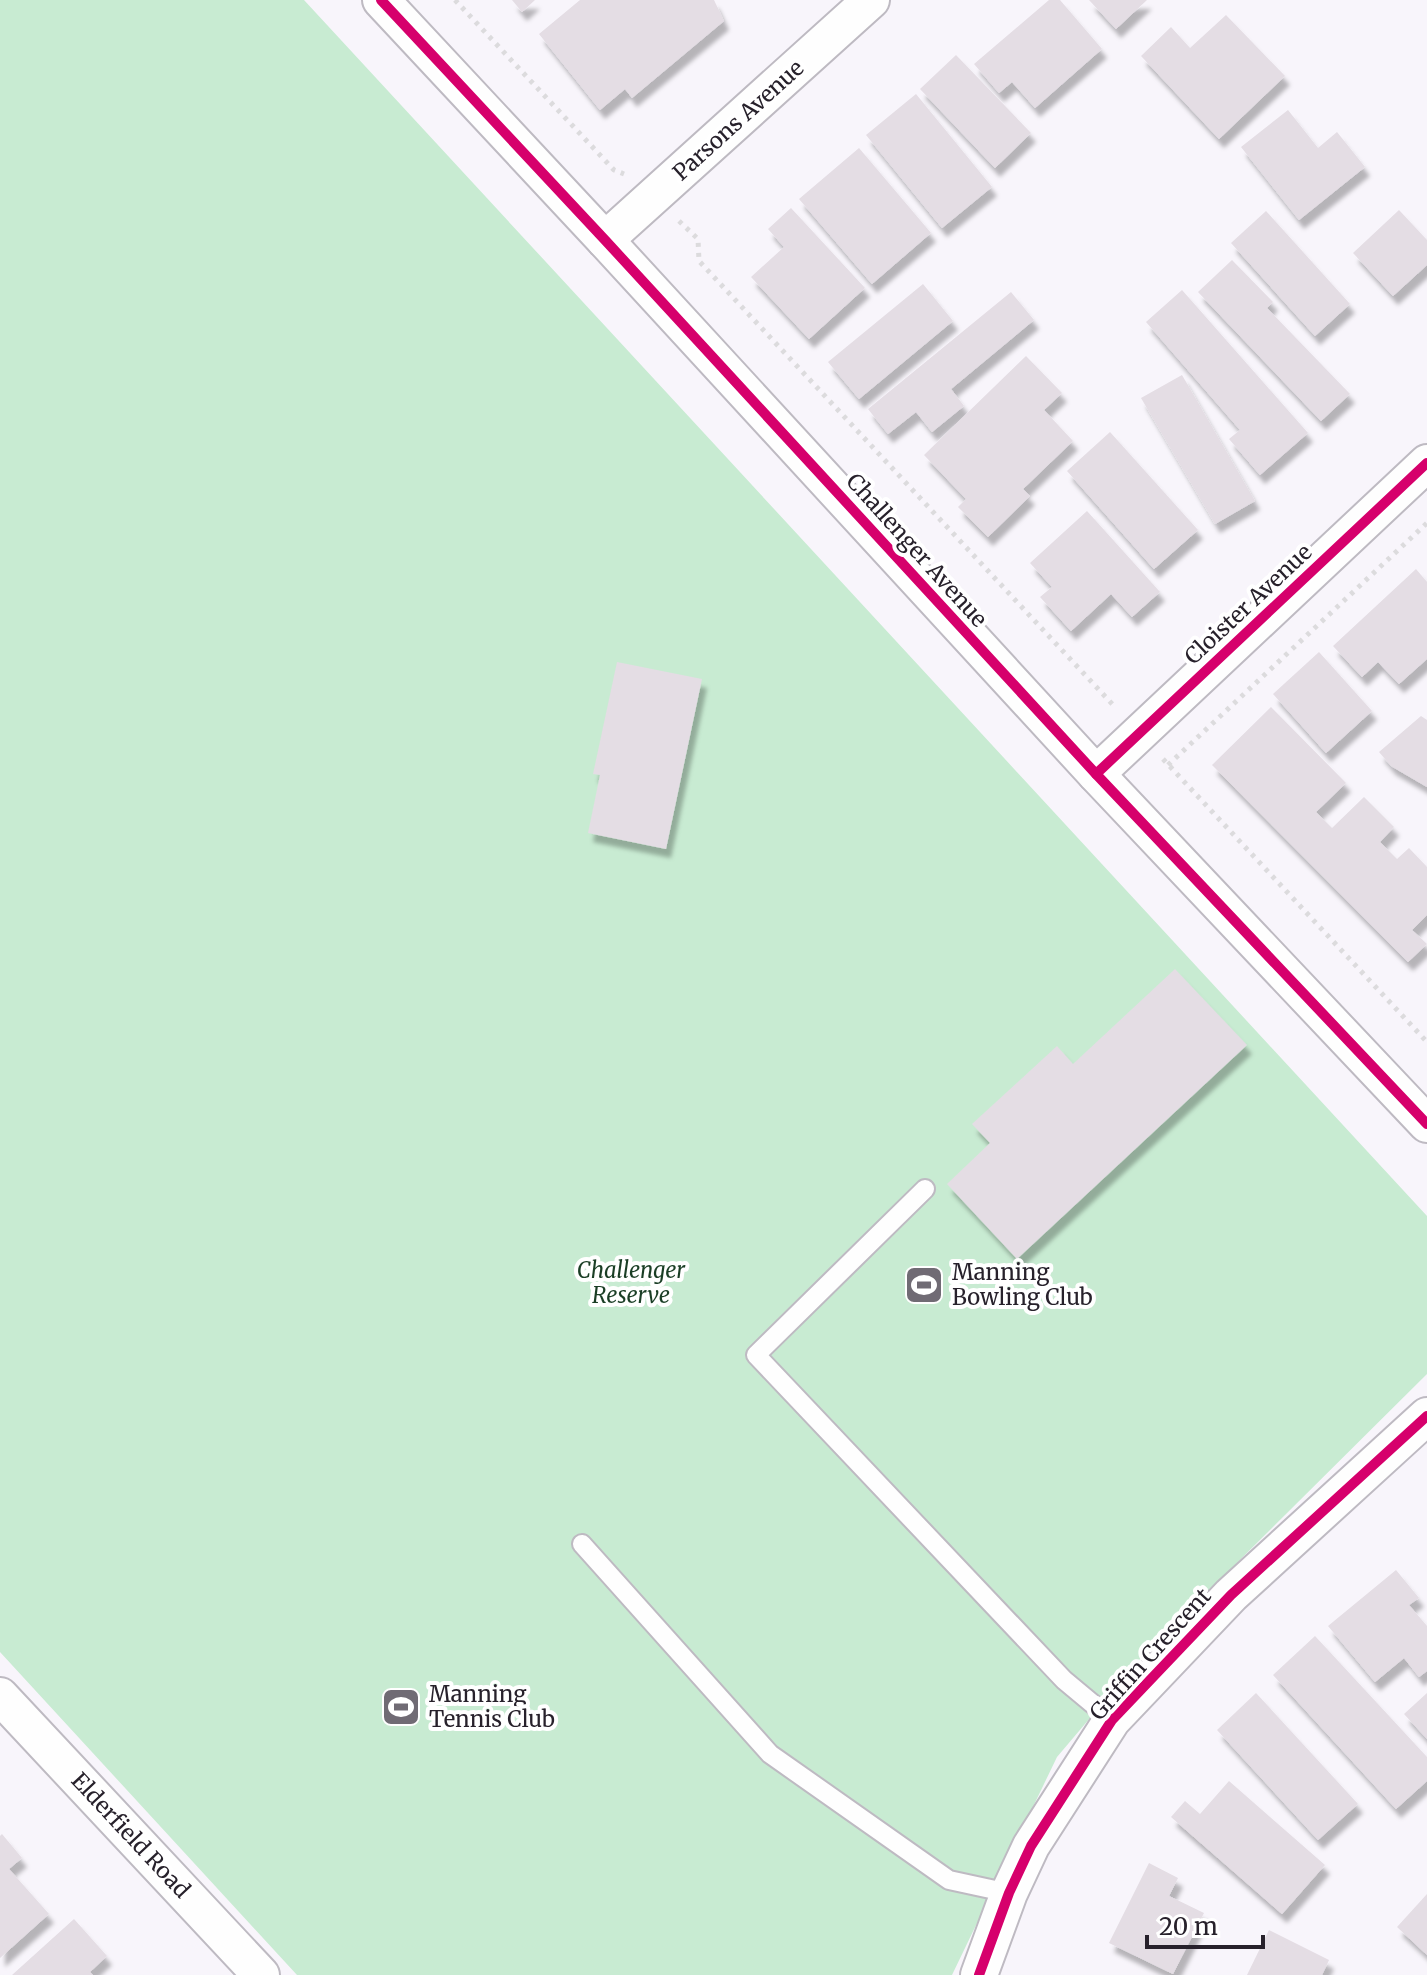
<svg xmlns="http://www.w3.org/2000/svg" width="1427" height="1975" viewBox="0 0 1427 1975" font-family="Merriweather,serif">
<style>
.green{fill:#c8ebd2}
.building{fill:#e4dde4;filter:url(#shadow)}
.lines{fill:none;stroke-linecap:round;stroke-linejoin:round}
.lane-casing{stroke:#bebac2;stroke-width:22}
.street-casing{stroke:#bebac2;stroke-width:40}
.path{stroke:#dcdbdd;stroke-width:5;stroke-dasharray:4 6;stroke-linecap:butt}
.lane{stroke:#fefefe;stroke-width:18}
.street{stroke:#fefefe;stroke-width:36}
.cycleway-casing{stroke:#fff;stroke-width:15}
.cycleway{stroke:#d6006c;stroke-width:10}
.labels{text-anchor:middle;stroke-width:8;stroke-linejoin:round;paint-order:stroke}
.street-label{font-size:22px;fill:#27212b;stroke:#fff}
.park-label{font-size:22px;font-style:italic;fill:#1a3e25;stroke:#fff}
.poi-label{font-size:22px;fill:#27212b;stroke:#fff;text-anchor:start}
</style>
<defs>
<filter id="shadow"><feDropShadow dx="5" dy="9" stdDeviation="2" flood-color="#0004"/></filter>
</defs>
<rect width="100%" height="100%" fill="#f8f5fb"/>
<path class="green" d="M0,0H304L1427,1216V1374L1140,1659L1057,1757L952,1975H297L0,1652Z"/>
<g class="building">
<path d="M512,0H535L522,12Z"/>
<path d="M580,0H714L724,21L632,98L625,89L600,110L539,34Z"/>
<path d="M1049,0H1060L1102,49L1035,108L1012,82L999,93L974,64Z"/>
<path d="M1089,0H1147L1116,29Z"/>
<path d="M1226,15L1285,76L1219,139L1141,56L1171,27L1190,48Z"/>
<path d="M956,55L1031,133L995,168L920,89Z"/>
<path d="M916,94L992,187L942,228L866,135Z"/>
<path d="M1288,110L1318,148L1337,132L1365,167L1299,220L1241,147Z"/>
<path d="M859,148L931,233L872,284L799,199Z"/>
<path d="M791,208L865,288L809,339L751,277L784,247L768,229Z"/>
<path d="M1399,210L1427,240V265L1393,296L1353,253Z"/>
<path d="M1266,211L1350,304L1315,336L1231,243Z"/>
<path d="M1232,260L1273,302L1267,308L1350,394L1321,421L1198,292Z"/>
<path d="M923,284L953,321L859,399L828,362Z"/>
<path d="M1182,290L1308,433L1260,475L1229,439L1240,430L1146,322Z"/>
<path d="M1011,292L1034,320L951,389L964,406L932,432L916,412L888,434L868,409Z"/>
<path d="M1026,356L1062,393L1044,410L1073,441L1023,489L1030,496L988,537L958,507L966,499L924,455Z"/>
<path d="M1182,375L1255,501L1215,524L1141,398Z"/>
<path d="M1110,432L1198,530L1154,569L1067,471Z"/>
<path d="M1087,511L1160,592L1132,617L1111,594L1071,631L1040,597L1052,587L1030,563Z"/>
<path d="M1416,569L1427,582V659L1399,684L1378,662L1362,677L1333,646Z"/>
<path d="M1319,652L1372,711L1326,753L1273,694Z"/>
<path d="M617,662L702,679L666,849L588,833L600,775L593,774Z"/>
<path d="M1271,707L1346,783L1316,812L1332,828L1364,797L1394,827L1380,842L1397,859L1409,848L1427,867V915L1412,930L1427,944L1408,962L1212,765Z"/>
<path d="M1421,716L1427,720V787L1391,766L1379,752Z"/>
<path d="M1175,969L1247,1045L1017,1259L947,1184L990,1143L972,1124L1057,1046L1073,1064Z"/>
<path d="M1396,1570L1419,1598L1409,1605L1427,1626V1671L1419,1677L1404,1658L1375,1682L1328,1626Z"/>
<path d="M1315,1636L1427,1757V1781L1396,1809L1273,1675Z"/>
<path d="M1256,1693L1358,1804L1318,1840L1217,1730Z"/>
<path d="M1427,1693V1739L1404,1714Z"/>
<path d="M1229,1781L1325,1865L1282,1914L1171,1817L1185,1801L1200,1814Z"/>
<path d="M2,1834L22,1858L9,1869L49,1914L0,1958V1836Z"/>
<path d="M1149,1863L1178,1878L1169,1896L1204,1913L1173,1974L1109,1943Z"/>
<path d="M1427,1894V1955L1397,1927Z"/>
<path d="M74,1919L107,1956L90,1972L93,1975H12Z"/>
<path d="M1269,1930L1329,1960L1322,1975H1247Z"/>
</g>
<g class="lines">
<g class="lane-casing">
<g id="lane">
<path d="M925,1189L756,1355L1064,1680L1112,1720"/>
<path d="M582,1544L770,1754L949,1880L1009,1893"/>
</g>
</g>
<g class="street-casing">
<g id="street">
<path d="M381,0L605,240L1096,774L1427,1124"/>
<path d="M605,240L871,0"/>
<path d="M1096,774L1427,463"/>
<path d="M0,1696L261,1975"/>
<path d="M979,1975L1009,1893L1031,1846L1112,1720L1231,1595L1427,1416"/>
</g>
</g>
<g class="path">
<path d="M455,0L614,170L624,174"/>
<path d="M679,221L698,239L699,261L1115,707"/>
<path d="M1163,759L1427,1042"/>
<path d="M1168,765L1427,523"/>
</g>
<use href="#lane" class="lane"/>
<use href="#street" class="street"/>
<g class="cycleway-casing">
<g id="cycleway">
<path d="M381,0L605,240L1096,774L1427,1124"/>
<path d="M1096,774L1427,463"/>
<path d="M979,1975L1009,1893L1031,1846L1112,1720L1231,1595L1427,1416"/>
</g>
</g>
<use href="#cycleway" class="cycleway"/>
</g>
<defs>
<g id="stadium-square" transform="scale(2)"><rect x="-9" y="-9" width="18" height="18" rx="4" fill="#706b74" stroke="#fff"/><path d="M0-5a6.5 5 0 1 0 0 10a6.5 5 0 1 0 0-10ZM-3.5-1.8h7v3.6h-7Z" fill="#fff"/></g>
</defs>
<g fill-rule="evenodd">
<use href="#stadium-square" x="924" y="1285"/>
<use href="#stadium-square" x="401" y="1707"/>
</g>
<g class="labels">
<g class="street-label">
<text transform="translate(738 120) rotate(-42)" y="8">Parsons Avenue</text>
<text transform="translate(917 550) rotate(48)" y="8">Challenger Avenue</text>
<text transform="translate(1248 604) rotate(-43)" y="8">Cloister Avenue</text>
<text transform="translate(1150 1654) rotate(-48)" y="8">Griffin Crescent</text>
<text transform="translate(131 1835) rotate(47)" y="8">Elderfield Road</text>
</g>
<g class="park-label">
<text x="631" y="1278">Challenger<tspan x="631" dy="25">Reserve</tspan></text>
</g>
<g class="poi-label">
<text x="952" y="1280">Manning<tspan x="952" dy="25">Bowling Club</tspan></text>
<text x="429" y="1702">Manning<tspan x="429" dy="25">Tennis Club</tspan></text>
</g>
</g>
<path d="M1147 1935v12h116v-12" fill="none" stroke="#27212b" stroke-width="4"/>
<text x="1159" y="1935" font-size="24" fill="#27212b" stroke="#ffffff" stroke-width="6" paint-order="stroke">20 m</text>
</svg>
